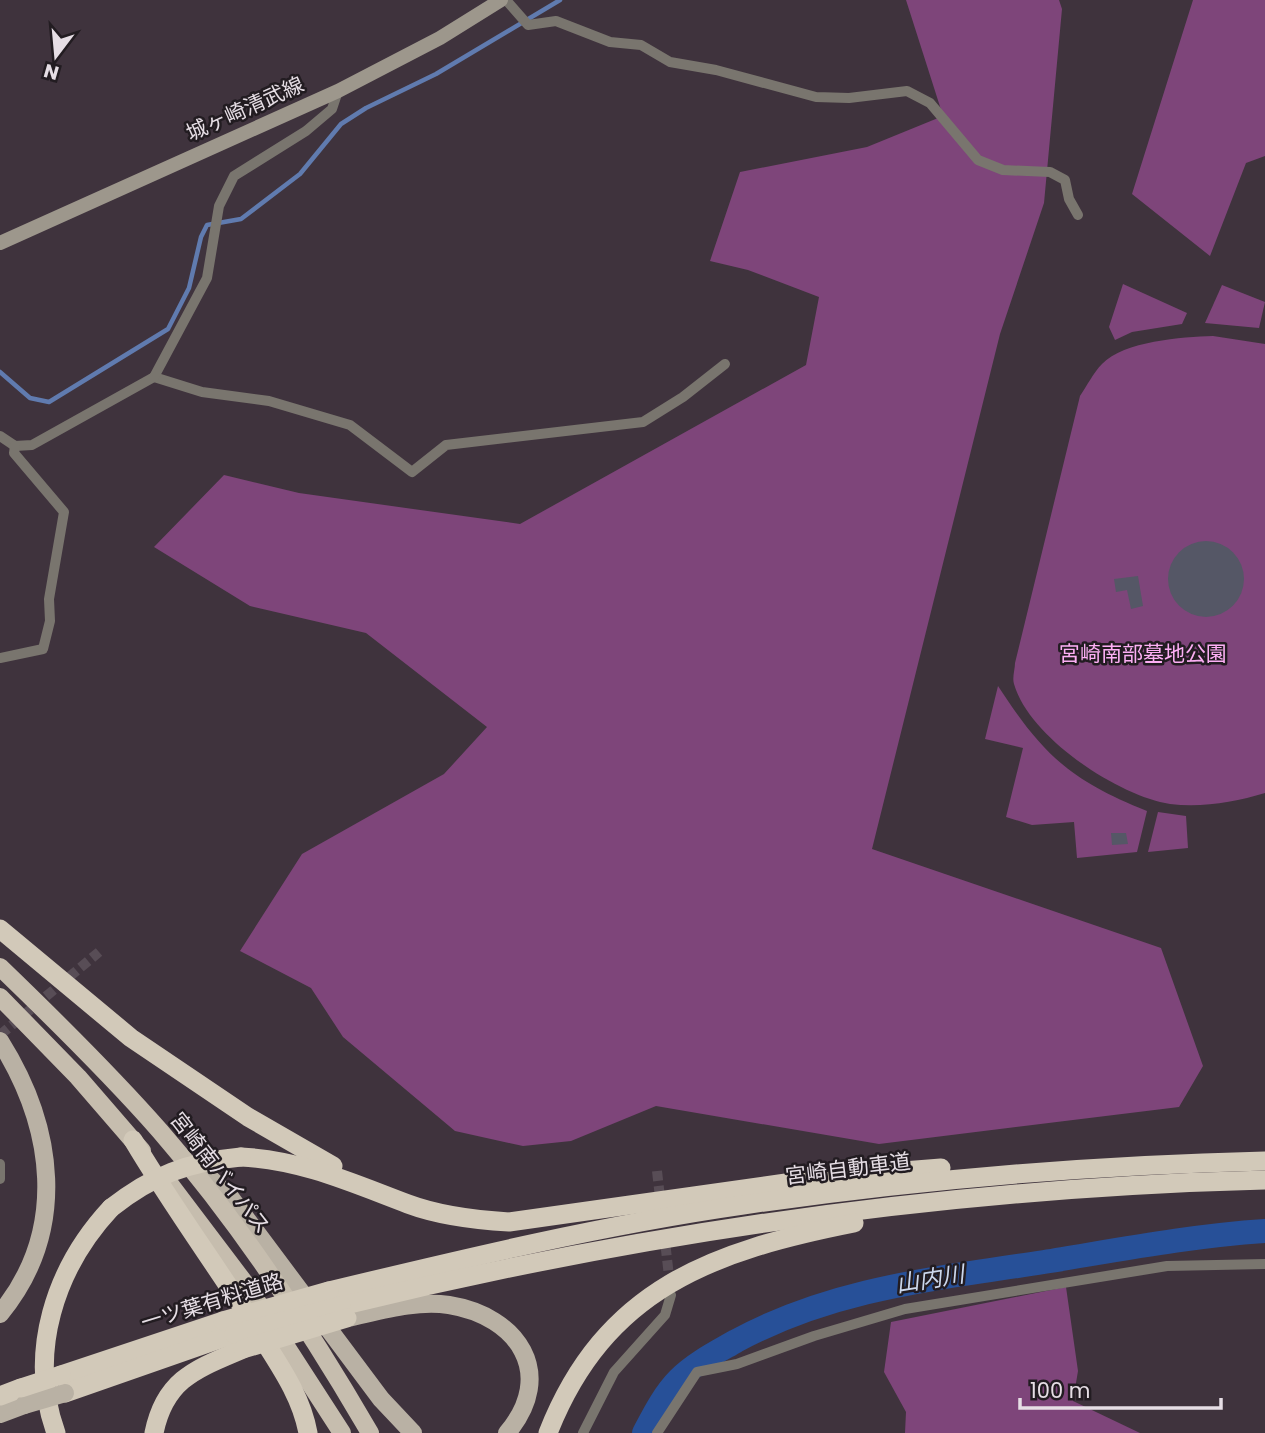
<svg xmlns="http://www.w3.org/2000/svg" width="1265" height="1433" viewBox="0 0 1265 1433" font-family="Poppins,'Noto Sans JP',sans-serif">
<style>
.green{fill:#7e457a}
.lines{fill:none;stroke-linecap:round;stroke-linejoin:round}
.stream{stroke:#607baf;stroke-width:4.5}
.river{stroke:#275098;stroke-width:24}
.building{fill:#555766}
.minor-tunnel{stroke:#584d56;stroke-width:10;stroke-dasharray:10 5;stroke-linecap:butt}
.minor{stroke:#79756e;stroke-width:10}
.secondary{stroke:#9d978c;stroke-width:14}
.primary{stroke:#b9b1a4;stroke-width:18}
.trunk{stroke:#c6bdae;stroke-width:18}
.motorway{stroke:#d2c9b9;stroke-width:19}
.primary-bridge{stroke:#b9b1a4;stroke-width:18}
.motorway-bridge{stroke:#d2c9b9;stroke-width:19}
.labels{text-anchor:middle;stroke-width:5;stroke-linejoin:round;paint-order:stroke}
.street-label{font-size:21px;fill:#e6dee5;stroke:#221c21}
.park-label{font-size:21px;fill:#fcaff4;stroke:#221c21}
.water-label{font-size:23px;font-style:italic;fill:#cbd7ec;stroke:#221c21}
</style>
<rect width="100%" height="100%" fill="#3f333d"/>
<g class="green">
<path d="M906,0H1059L1062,9L1044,203L1000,334L872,849L1161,948L1203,1066L1179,1107L879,1144L656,1106L571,1141L523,1146L455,1131L343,1037L311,988L240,951L302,854L444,774L487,727L366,633L250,606L154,547L224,475L299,493L520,524L806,365L819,297L748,270L710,261L740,172L867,147L943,116Z"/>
<path d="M1193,0H1265V156L1246,163L1210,256L1132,194Z"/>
<path d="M1123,284L1187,313L1182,324L1132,332L1115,340L1109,327Z"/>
<path d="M1222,285L1265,302L1259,328L1205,323Z"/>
<path d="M1213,336L1265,344V793C1235,802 1202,808 1170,804C1118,796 1029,737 1014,684C1012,678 1015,669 1015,663L1080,396C1087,386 1093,373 1102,364C1124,341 1182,337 1213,336Z"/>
<path d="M998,686C1043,755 1070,780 1147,811L1137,852L1077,858L1074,822L1032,825L1006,817L1023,748L985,739Z"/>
<path d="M1158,812L1186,816L1188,848L1148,852Z"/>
<path d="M1066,1287L1078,1371L1073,1401L1140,1433H905L906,1412L884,1372L891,1322Z"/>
</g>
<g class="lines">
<path class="stream" d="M0,372L30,398L49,402L168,329L189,288L201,237L207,225L241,219L300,174L341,124L366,108L436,74L560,0"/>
<path class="river" d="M644,1433C654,1414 664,1394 679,1379C695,1363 717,1352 736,1341C834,1288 935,1279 1044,1262C1118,1250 1190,1236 1265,1231"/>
</g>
<g class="building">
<circle cx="1206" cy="579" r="38"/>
<path d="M1138,576L1143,606L1131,609L1127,590L1116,592L1114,579Z"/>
<path d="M1111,833H1126L1128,844L1112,845Z"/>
</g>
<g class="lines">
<g class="minor-tunnel">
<path d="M0,1035L99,952"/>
<path d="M657,1171L670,1285"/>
</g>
<g class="minor">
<path d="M506,0L528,25L556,21L610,42L641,45L670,62L716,70L816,97L849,98L907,91L930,103L978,160L1003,170L1050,172L1065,180L1069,199L1078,215"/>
<path d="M154,377L202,392L269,401L350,425L412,472L446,445L643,422L683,397L725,364"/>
<path d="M0,436L15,446L32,445L154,377L207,278L219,206L234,176L306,131L332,109L338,91"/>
<path d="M0,658L43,649L50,621L49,599L64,512L14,453L15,446"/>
<path d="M0,1164V1179"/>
<path d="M583,1433L614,1372L665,1315L671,1295"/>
<path d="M657,1433L697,1372L737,1364L814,1336L905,1309L1167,1266L1265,1264"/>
</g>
<path class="secondary" d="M0,243L338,91L440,38L501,0"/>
<g class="primary">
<path d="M0,1041C54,1127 69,1230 0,1314"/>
<path d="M195,1164L230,1197L381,1399L413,1433"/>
<path d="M347,1318C380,1311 415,1300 449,1305C518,1316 557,1374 507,1433"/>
<path d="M0,1414L24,1405"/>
</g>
<g class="trunk">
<path d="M0,967C55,1020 110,1074 160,1131C240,1223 309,1328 370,1433"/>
<path d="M0,997L78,1077L142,1151"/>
<path d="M169,1183L247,1286L342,1433"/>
</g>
<g class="motorway">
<path d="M0,929L131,1038L248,1117L333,1166"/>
<path d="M133,1140C172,1206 218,1268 259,1333C279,1365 301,1395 308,1433"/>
<path d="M241,1157C302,1160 352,1183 408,1204C440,1216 475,1220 509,1222L828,1177L941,1168"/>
<path d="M329,1291C466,1258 604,1225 743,1205C916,1180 1090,1165 1265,1161"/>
<path d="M341,1306C643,1232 954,1188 1265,1180"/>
<path d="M61,1375L223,1321"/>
<path d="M65,1393L234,1334"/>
<path d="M0,1396L21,1388"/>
<path d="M56,1433C27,1353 55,1268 111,1208"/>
<path d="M154,1433C165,1379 196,1369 243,1349"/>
<path d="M548,1433C605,1288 713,1251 854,1223"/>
</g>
<path class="primary-bridge" d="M24,1405L65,1393"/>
<g class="motorway-bridge">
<path d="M111,1208C153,1175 188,1162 241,1157"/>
<path d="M223,1321L329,1291"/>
<path d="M234,1334L341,1306"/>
<path d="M243,1349L347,1318"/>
<path d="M21,1388L61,1375"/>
</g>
</g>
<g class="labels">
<g class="street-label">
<text transform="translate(245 109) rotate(-24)" y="7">城ヶ崎清武線</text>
<text transform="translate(848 1169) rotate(-7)" y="7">宮崎自動車道</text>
<text transform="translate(220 1173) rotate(52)" y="7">宮崎南バイパス</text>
<text transform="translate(212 1302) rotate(-17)" y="7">一ツ葉有料道路</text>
</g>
<g class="park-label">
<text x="1143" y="661">宮崎南部墓地公園</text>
</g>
<g class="water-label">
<text transform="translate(930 1279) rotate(-9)" y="8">山内川</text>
</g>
</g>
<g transform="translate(56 56) rotate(196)" stroke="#221c21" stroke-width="5" paint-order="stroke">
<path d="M0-5L12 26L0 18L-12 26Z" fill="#e6dee5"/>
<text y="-10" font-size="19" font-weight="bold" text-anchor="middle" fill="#e6dee5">N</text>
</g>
<path d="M1020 1398v10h201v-10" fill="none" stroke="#e6dee5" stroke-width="3.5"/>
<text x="1030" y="1398" font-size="21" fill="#e6dee5" stroke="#221c21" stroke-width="5" paint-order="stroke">100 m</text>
</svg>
